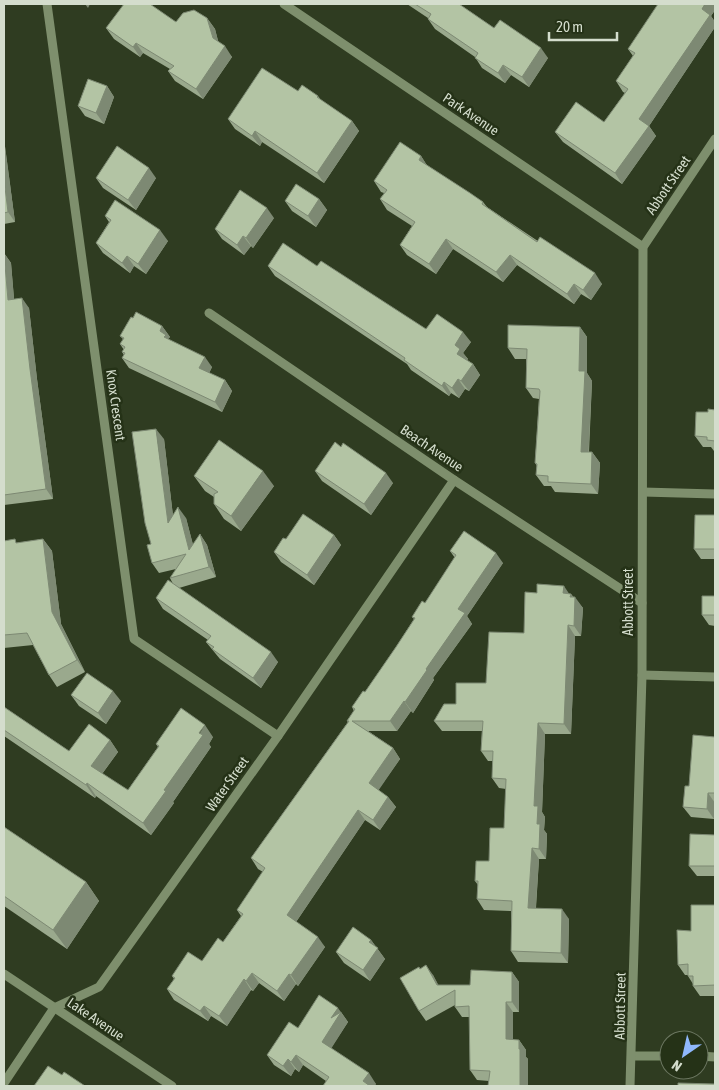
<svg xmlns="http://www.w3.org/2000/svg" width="719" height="1090" viewBox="0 0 719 1090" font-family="'Asap Condensed',sans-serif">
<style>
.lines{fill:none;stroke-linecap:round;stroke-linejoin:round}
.minor{stroke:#7e8f6d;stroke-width:9}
.wall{fill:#9aa98d}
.shaded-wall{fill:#7d8973}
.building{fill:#b3c4a4;stroke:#7d8973}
.labels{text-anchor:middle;stroke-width:5;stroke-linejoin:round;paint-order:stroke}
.street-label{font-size:14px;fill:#d4ddcd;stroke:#253217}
</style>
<rect width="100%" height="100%" fill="#2f3c21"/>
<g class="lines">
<g class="minor">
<path d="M47,4L134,639L278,736"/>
<path d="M284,4L643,247"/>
<path d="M209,313L454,480L642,603"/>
<path d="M643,492L715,494"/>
<path d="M642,675L715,677"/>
<path d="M4,974L172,1086"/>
<path d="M632,1056H669"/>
<path d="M699,1056L715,1057"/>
<path d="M4,1083L54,1008L99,987L278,736L454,480"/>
<path d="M630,1086L642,675L643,247L715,139"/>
</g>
</g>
<g class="wall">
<path d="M407,4H459L494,28L548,58L529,87L511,75L505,83L482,68L475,57L435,29L428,19V18Z"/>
<path d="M715,4V10L711,16L715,22V27L649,126L656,136L622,184L563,142L555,132L604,122L625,93L623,92L616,81L633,56L628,49Z"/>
<path d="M207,18L215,29L218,41L232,57L203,99L175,81L168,71L170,69L143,53L140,57L114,39L106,28Z"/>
<path d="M107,86L114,97L104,124L85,116L78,106Z"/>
<path d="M298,91L318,96L321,100L352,121L359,131L324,183L262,142L260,146L235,129L228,119Z"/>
<path d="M4,139L15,222L4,224Z"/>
<path d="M421,156L428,167L483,202L487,207L602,284L591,300L581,294L574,304L517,265L503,282L453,249L436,274L407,255L400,245L412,226L387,210L380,199L384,193L381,192L374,181Z"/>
<path d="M96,178H156L136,210L103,188Z"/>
<path d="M319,199L327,210L316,227L292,211L285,201Z"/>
<path d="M105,216L168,241L146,274L134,266L130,273L103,253L96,243L109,222Z"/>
<path d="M274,218L253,248L251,246L244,255L222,239L215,229Z"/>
<path d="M4,253L11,263L14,299L29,308L37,379L53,499L4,505Z"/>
<path d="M268,266H317L426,329L471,342L463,353L468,359L467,360L473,364L480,375L469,391L465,389L459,398L451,393L449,396L411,370L407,364L275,276Z"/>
<path d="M162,326L170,337L168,339L169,340L212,367L209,373L225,380L232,391L222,412L129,368L122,358L124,355L122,352L124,350L120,344L123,339L120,336Z"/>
<path d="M580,327L587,337V373L592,381L589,452H592L600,463L598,494L555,492L551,486H544L536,475L537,466L535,463L539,399L533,398L526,388V359H515L508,348Z"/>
<path d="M715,410V451H714L711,447H703L695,436L708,412Z"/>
<path d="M164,439L173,516L186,518L193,545L200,534L207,545L216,577L179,588L278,662L261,688L220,659L206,642L208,640L163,609L156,598L173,584L170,578L176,569L159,573L152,563L151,544Z"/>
<path d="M315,471L393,483L371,515L322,481Z"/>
<path d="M194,476L274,486L241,531L224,519L214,504V497L205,491Z"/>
<path d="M715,515V626L709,625L702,615L715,596V559H701L694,549Z"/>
<path d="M334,535L341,545L314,585L281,562L274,552Z"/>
<path d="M43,539L52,551L61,624L85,672L57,687L49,675L33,645L4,648V541L17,543Z"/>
<path d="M450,551L503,563L467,616L472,624L433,678L434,680L413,713L411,711L397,731H368L393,748L400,759L378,790L388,797L396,807L380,830L365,820L296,922L325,947L298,986L296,984L284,1001L259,983L253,991L251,990L227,1026L211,1016L208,1021L174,1000L167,989L174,979L172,976L202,961L223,942L241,916L237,910L263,872L258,869L251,858L348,722L347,721L354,711L352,707L365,692L396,647L414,619L412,617L425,603L455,558Z"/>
<path d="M569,594H571L583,608L581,636H575L571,734H545L542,812L545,817L544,830L547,834L546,859H539L536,908L569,919L568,963L518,962L511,951V911L484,910L477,899L478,885L475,881L489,861L504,828L506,789L499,788L492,778L493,761H488L481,751L482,731H442L434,721L456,704L486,683L524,633Z"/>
<path d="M71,695L121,701L106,724L79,706Z"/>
<path d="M4,707L69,751L110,740L118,752L102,774L128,790L158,747L156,744L213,737L209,744L211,747L173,802L174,803L151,835L96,796L95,798L4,736Z"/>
<path d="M715,737V807L714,819L691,817L683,807L689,786Z"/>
<path d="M4,827L86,882L99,901L67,949L4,906Z"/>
<path d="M715,835V876H697L689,866Z"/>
<path d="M715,905V996H700L693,986V984L688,976V975H685L678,965L691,931Z"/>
<path d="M371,940L385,959L370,981L344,963L336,952Z"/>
<path d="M420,969L433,975L438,985H470L512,972L519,982V1012H513V1040H519L526,1050V1057L528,1059V1086H488L489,1081L477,1080L470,1070V1017H462L455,1007V1005L426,1021L419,1011Z"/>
<path d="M341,1012L348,1022L331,1048L376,1084L374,1086H323L326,1081L303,1065L299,1072L295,1069L291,1076L274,1065L267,1055L298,1028Z"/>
</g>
<g class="shaded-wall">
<path d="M85,4H90L88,8Z"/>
<path d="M705,4H715V10L711,16L715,22V27L649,126L656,136L622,184L615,173L639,119Z"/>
<path d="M207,18L215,29L220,48L213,38Z"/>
<path d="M136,43L143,53L140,57L133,47Z"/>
<path d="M225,46L232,57L203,99L196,89Z"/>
<path d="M541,48L548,58L529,87L522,77Z"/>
<path d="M503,65L511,75L505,83L498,73Z"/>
<path d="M107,86L114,97L104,124L96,113Z"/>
<path d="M352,121L359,131L324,183L317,173Z"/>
<path d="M255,131L262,142L260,146L252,136Z"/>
<path d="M4,139L15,222L8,212L4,179Z"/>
<path d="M421,156L428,167L419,160Z"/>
<path d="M149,168L156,178L136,210L128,200Z"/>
<path d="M319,199L327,210L316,227L308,216Z"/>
<path d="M267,208L274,218L253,248L246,238Z"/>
<path d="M160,230L168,241L146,274L138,264Z"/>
<path d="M243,236L251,246L244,255L237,245Z"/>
<path d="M446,239L453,249L436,274L429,264Z"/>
<path d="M4,253L11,263L15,310L8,300Z"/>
<path d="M510,255L517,265L503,282L496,272Z"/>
<path d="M127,256L134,266L130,273L122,263Z"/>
<path d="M595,273L602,284L591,300L583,290Z"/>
<path d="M574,284L581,294L574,304L567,294Z"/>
<path d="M22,298L29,308L37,379L53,499L46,489L30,369Z"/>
<path d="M162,326L170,337L168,339L173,345L171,348L160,331Z"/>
<path d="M580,327L587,337V373L592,381L588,462L581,452L579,371Z"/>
<path d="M463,332L471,342L463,353L468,359L464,364L457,354L455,345Z"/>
<path d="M205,357L212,367L207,378L199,368Z"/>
<path d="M473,364L480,375L469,391L461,381Z"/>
<path d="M458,379L465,389L459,398L452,388Z"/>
<path d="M225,380L232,391L222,412L215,402Z"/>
<path d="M444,382L451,393L449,396L442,386Z"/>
<path d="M156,429L164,439L175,533L168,523Z"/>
<path d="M592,452L600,463L598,494L591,484Z"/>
<path d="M263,471L274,486L241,531L231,516Z"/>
<path d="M386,473L393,483L371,515L364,504Z"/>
<path d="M178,507L186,518L197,560L189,550Z"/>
<path d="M200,534L207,545L216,577L209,567Z"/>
<path d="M334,535L341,545L314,585L307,575Z"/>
<path d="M43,539L52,551L61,624L85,672L77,660L52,612Z"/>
<path d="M496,553L503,563L467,616L472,624L433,678L434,680L413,713L405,702L426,669L458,609Z"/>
<path d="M564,586L570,595L571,594L575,600V597L583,608L581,636L574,626L563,593Z"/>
<path d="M568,625L575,636L571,734L564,724Z"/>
<path d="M271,652L278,662L261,688L253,678Z"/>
<path d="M113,691L121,701L106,724L98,713Z"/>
<path d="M404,701L411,711L397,731L390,721Z"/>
<path d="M538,723L545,734L542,812L545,817L544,830L547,834L546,859L539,849L537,824L534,806Z"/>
<path d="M205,725L213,737L209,744L211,747L173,802L174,803L151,835L143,823Z"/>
<path d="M110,740L118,752L99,778L91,766Z"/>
<path d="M393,748L400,759L376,794L369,783Z"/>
<path d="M87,783L96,796L95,798L86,785Z"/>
<path d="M708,793L715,803L714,819L707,809Z"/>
<path d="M388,797L396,807L380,830L373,820Z"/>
<path d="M358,810L365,820L294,925L287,915Z"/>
<path d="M532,848L539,859L535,919L528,908Z"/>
<path d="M86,882L99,901L67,949L53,930Z"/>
<path d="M562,909L569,919L568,963L561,953Z"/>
<path d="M318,937L325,947L298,986L291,975Z"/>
<path d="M371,940L385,959L370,981L363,970L369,942Z"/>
<path d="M426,965L433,975L444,995L437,985Z"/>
<path d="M512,972L519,982V1012L512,1002Z"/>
<path d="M252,973L259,983L253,991L246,981Z"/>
<path d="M289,974L296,984L284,1001L277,991Z"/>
<path d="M244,979L251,990L227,1026L219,1016Z"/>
<path d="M506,1002L513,1012V1050L506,1039Z"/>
<path d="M204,1006L211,1016L208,1021L200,1011Z"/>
<path d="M338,1008L348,1022L329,1052L322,1042L331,1018Z"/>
<path d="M519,1040L526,1050V1057L528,1059V1086H520Z"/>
<path d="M296,1055L303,1065L299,1072L291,1062Z"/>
<path d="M288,1059L295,1069L291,1076L283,1066Z"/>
<path d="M369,1073L376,1084L374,1086H367L363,1081Z"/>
</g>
<g class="building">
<path d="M124,4H150L176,22L183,13L194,10L207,18L213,38L225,46L196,89L168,71L174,66L136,43L133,47L106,28Z"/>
<path d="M415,4H459L494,28L500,20L541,48L522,77L503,65L498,73L475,58L478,53L428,19L431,14Z"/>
<path d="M658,4H705L702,9L710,15L639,119L649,126L615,173L555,132L576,102L604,122L628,89L616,81L635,53L628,49Z"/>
<path d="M262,68L298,91L302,85L318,96L317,97L352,121L317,173L255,131L252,136L228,119Z"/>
<path d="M88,79L107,86L96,113L78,106Z"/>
<path d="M400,142L421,156L419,160L470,193L483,202L482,204L537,242L540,237L595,273L583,290L574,284L567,294L510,255L496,272L446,239L429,264L400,245L415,222L380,199L387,190L374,181Z"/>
<path d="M117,146L149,168L128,200L96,178Z"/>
<path d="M4,179L8,212L4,213Z"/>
<path d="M296,184L319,199L308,216L285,201Z"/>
<path d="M240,190L267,208L246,238L243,236L237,245L215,229Z"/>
<path d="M115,200L160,230L138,264L127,256L122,263L96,243L111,220L105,216Z"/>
<path d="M283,243L317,266L321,261L426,329L437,314L463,332L455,345L460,349L457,354L473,364L461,381L458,379L452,388L444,382L442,386L404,360L405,358L268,266Z"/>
<path d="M4,253L8,300L22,298L30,369L46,489L4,495Z"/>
<path d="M136,312L162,326L160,331L166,335L164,337L205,357L199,368L225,380L215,402L122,358L125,353L122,352L125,347L120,344L124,338L120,336L131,317L133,318Z"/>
<path d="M508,325L580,327L579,371H585L581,452H592L591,484L548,482V476L536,475L537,464L535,463L540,391L539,389L526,388L527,349L508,348Z"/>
<path d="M708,409L715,410V441L707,440V437L695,436L696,412H708Z"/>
<path d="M156,429L168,523L178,507L189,550L200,534L209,567L170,578L186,554L152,563L147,545L151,544L145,523L132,432Z"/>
<path d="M219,440L263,471L231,516L214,504V494L218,492L194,476Z"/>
<path d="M335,442L341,447L343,443L386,473L364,504L315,471Z"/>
<path d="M303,514L334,535L307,575L274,552L283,538L286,539Z"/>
<path d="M695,515H715V549H694Z"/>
<path d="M464,531L496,553L458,609L465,613L426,669L427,670L405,702L404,701L390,721H352L393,748L369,783L388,797L373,820L358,810L287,915L318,937L291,975L289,974L277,991L252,973L246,981L244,979L219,1016L204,1006L200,1011L167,989L175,978L172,976L188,952L202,961L218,938L223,942L243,914L237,910L265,868L251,858L349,721H347L355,709L352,707L363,691L365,692L396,647L415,618L412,617L422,601L425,603L456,555L450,551Z"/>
<path d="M15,539L16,543L43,539L52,612L77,660L49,675L27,633L4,635V541Z"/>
<path d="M715,556V615H702V596H715Z"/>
<path d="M168,580L271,652L253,678L212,649L214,647L206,642L211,636L156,598Z"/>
<path d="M537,584L564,586L563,593L571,594L570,597H575L574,626L568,625L564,724L538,723L534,806H538L537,824H540L539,849L532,848L528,908L562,909L561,953L511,951L512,901L477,899L478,881H475L476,861H489L490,828H504L506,779L492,778L493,751H481L483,721H434L444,704H456V683H486L489,632L524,633L525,592L537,593Z"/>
<path d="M87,673L113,691L98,713L71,695Z"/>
<path d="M4,707L69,751L89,724L110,740L91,766L128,790L159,746L156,744L181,708L205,725L199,733L203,735L164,790L166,791L143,823L87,783L86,785L4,730Z"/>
<path d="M693,735L715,737V793H708L707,809L683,807L685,786H689Z"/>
<path d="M4,827L86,882L53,930L4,896Z"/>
<path d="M690,834L715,835V866H689Z"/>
<path d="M691,905H715V985L693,986V976H688V964L678,965L677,930L691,931Z"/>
<path d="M353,927L371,940L369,942L378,948L363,970L336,952Z"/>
<path d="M426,965L437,985H470L471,970L512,972V1002H506V1039L519,1040V1049H520V1086H488L490,1071L470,1070L469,1006L455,1007V990L419,1011L400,978L419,967L420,969Z"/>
<path d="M319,995L338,1008L331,1018L341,1012L322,1042L369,1073L363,1081L370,1086H323L329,1077L296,1055L291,1062L288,1059L283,1066L267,1055L289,1022L298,1028Z"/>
<path d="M48,1066L62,1075L64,1072L85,1086H34Z"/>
<path d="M678,1083L715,1084V1086H678Z"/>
</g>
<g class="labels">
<g class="street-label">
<text transform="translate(471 114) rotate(34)" y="5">Park Avenue</text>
<text transform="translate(668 185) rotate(-56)" y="5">Abbott Street</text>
<text transform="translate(116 405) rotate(82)" y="5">Knox Crescent</text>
<text transform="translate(432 448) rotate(34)" y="5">Beach Avenue</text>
<text transform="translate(628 602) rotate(-90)" y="5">Abbott Street</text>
<text transform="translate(227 784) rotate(-55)" y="5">Water Street</text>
<text transform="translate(620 1006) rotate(-89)" y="5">Abbott Street</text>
<text transform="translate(96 1019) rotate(34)" y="5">Lake Avenue</text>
</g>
</g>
<rect width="719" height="1090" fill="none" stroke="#d4ddcd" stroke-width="10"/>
<g transform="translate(684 1055) rotate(214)"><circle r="24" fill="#253217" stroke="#6b7660"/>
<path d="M0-4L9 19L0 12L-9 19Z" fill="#8fb8fd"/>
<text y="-8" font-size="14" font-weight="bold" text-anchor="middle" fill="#d4ddcd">N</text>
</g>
<path d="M549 32v8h68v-8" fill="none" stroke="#d4ddcd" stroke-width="2.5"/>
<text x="556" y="32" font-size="15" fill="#d4ddcd" stroke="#253217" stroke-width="4" paint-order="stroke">20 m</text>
</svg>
